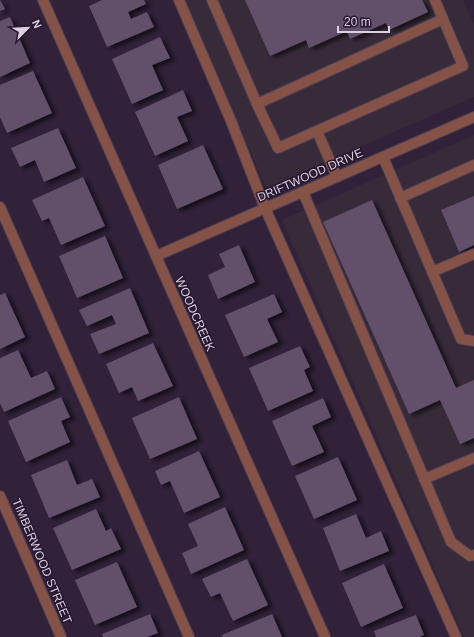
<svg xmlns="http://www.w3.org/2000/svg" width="474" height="637" viewBox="0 0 474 637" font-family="Helvetica,sans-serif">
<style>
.commercial{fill:#372b39}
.building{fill:#624f6a;filter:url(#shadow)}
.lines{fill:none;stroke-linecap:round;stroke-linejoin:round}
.lane-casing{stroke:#4c3d54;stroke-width:12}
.street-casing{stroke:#4c3d54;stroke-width:12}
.lane{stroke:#855247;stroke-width:10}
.street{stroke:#855247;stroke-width:10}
.labels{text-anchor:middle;stroke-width:3;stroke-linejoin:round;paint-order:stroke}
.street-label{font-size:12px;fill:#dcd1e2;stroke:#27172f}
</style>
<defs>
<filter id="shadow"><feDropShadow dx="4.5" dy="2.5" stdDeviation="2" flood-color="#0009"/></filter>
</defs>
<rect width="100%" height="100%" fill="#312139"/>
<g class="commercial">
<path d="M184,0H463L474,24V97L266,188Z"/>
<path d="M474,135V637H464L282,220Z"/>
</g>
<g class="building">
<path d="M0,0L5,9L0,11Z"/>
<path d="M102,0H144L146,4L128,12L131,19L147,12L154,27L107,47L89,6Z"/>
<path d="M245,0H422L428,12L389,30L386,23L350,39L347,31L309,48L306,40L270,56Z"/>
<path d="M10,17L30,63L0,77V21Z"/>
<path d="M160,37L170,58L152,65L163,90L132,104L112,59Z"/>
<path d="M33,71L52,113L7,133L0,117V85Z"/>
<path d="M183,90L192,111L177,117L188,141L155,156L135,112Z"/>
<path d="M58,128L76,168L44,182L35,160L20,167L11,148Z"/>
<path d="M203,145L223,189L177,209L158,165Z"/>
<path d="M83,177L105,226L61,245L49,218L42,221L32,200Z"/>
<path d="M474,196V245L459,252L441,210Z"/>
<path d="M372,200L456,388L474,380V438L460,444L440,400L409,414L323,222Z"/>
<path d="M105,236L123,278L77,298L59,256Z"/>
<path d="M239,245L255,282L218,299L208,275L225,267L219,254Z"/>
<path d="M130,288L149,333L99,354L90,334L116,324L112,315L87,326L79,310Z"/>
<path d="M5,293L25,337L0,349V295Z"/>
<path d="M274,294L282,312L267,319L278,342L244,357L225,315Z"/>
<path d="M153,343L173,386L138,401L132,387L119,393L106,364Z"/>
<path d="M300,346L310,367L304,370L313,391L268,411L249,368Z"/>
<path d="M18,350L31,378L47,371L55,389L4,412L0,403V358Z"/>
<path d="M61,397L70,417L61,421L70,442L26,462L8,421Z"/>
<path d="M179,397L197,439L150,459L132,418Z"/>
<path d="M323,398L331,417L312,426L324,452L292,466L272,421Z"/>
<path d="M199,451L220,497L184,513L170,481L161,485L155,471Z"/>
<path d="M338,457L357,500L314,519L295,476Z"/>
<path d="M67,460L77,485L92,479L100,497L49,518L31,475Z"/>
<path d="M225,507L244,550L191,574L182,553L198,546L188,524Z"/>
<path d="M96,509L106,531L111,528L121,549L72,570L53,528Z"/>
<path d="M356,514L366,538L381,531L389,551L340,571L323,528Z"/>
<path d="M247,559L268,605L233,621L220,593L211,597L202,579Z"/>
<path d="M117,562L137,607L95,625L75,580Z"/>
<path d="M384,564L403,608L361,627L342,583Z"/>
<path d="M150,614L158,633L147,637H103L102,634Z"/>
<path d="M272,614L282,637H223L222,635Z"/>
<path d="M416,615L424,635L419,637H376L374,631Z"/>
</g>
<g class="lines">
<g class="lane-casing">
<g id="lane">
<path d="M179,0L231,121L265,208L456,637"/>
<path d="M212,0L257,104L443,19L435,0"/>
<path d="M257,104L278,148L463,66L443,19"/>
<path d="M317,131L337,177"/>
<path d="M383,157L461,339L474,341"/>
<path d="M303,192L451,542L470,556L474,555"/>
<path d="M400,198L474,165"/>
<path d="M0,207L189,637"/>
<path d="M432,272L474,254"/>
<path d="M424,479L474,458"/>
</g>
</g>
<g class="street-casing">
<g id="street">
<path d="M43,0L156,256L325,637"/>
<path d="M156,256L474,117"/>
<path d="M0,496L61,637"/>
</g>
</g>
<use href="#lane" class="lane"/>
<use href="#street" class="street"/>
</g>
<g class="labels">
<g class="street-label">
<text transform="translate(310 175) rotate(-24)" y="4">DRIFTWOOD DRIVE</text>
<text transform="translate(195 314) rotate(66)" y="4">WOODCREEK</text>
<text transform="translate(42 561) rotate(67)" y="4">TIMBERWOOD STREET</text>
</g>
</g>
<g transform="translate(28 28) rotate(66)" stroke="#27172f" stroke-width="3" paint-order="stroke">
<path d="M0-3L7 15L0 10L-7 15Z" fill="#dcd1e2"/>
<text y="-6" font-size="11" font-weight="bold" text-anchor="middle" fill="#dcd1e2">N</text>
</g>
<path d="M338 26v6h51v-6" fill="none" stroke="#dcd1e2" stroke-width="2"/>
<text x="344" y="26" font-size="12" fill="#dcd1e2" stroke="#27172f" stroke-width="3" paint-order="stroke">20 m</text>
</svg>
